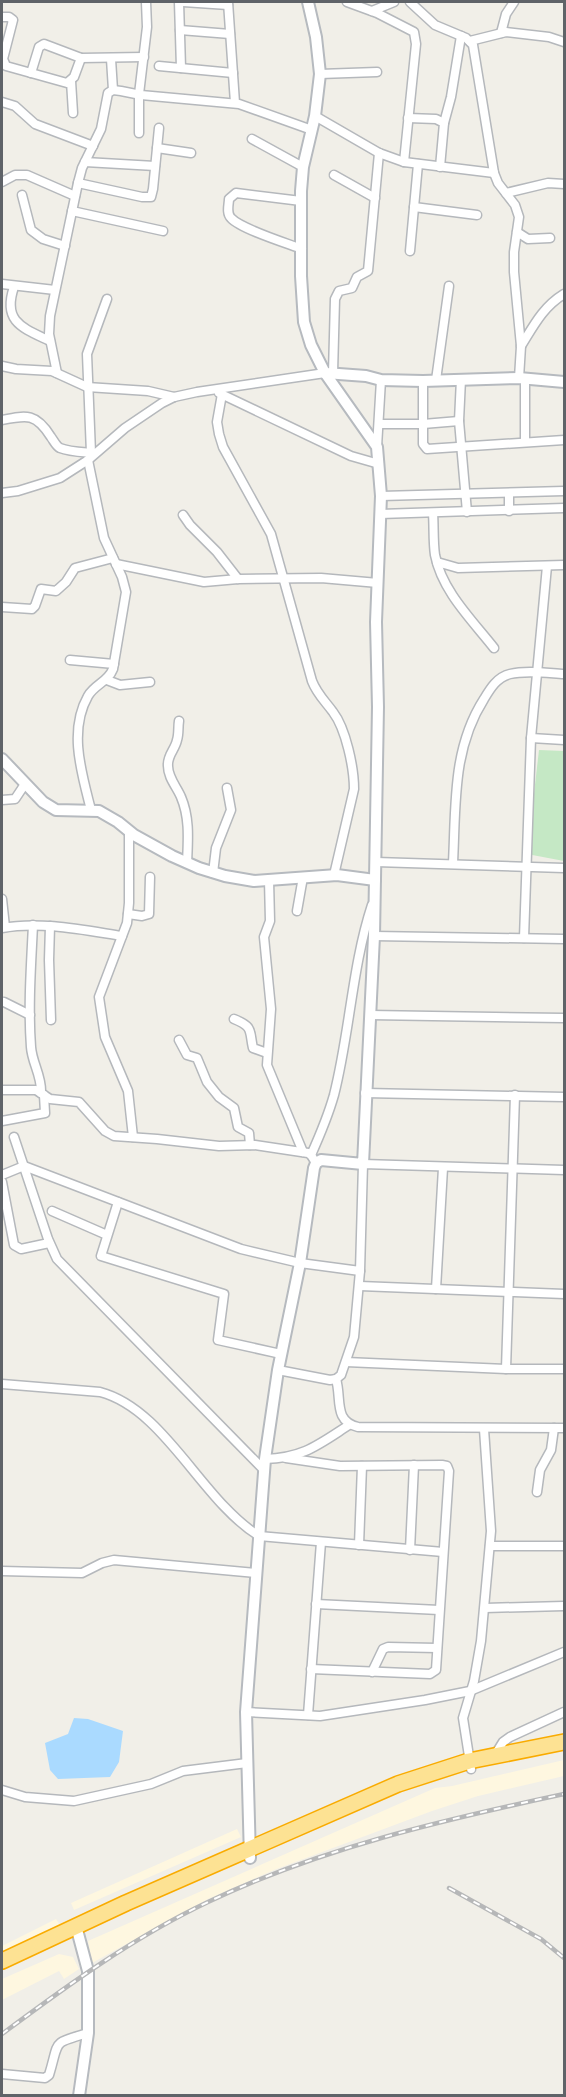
<svg xmlns="http://www.w3.org/2000/svg" width="566" height="2097" viewBox="0 0 566 2097" font-family="Roboto,sans-serif">
<style>
.commercial{fill:#fef7e0}
.green{fill:#c5e8c5}
.water{fill:#aadaff}
.lines{fill:none;stroke-linecap:round;stroke-linejoin:round}
.street-casing{stroke:#b5b8bc;stroke-width:11}
.secondary-casing{stroke:#b6babf;stroke-width:14}
.highway-casing{stroke:#f9ab00;stroke-width:18}
.street{stroke:#fff;stroke-width:8}
.secondary{stroke:#fff;stroke-width:10}
.highway{stroke:#fde293;stroke-width:15}
.rail-casing{stroke:#b6b7b8;stroke-width:4.5}
.rail{stroke:#fff;stroke-width:2;stroke-dasharray:7;stroke-linecap:butt}
</style>
<rect width="100%" height="100%" fill="#f1efe8"/>
<g class="commercial">
<path d="M564,1760V1776L478,1796L432,1811L274,1870L208,1899L92,1963L88,1941L435,1788L452,1786Z"/>
<path d="M237,1829L241,1837L74,1910L71,1903Z"/>
<path d="M56,1919L62,1928L2,1958V1946Z"/>
<path d="M59,1954L73,1957L79,1969L64,1979L59,1971L2,2000V1979Z"/>
</g>
<path class="green" d="M539,750L564,751V861L527,854Z"/>
<path class="water" d="M74,1718L88,1719L123,1731L119,1762L110,1777L58,1779L50,1770L45,1743L68,1734Z"/>
<g class="lines">
<g class="street-casing">
<g id="street">
<path d="M179,2L181,68"/>
<path d="M183,2L228,5"/>
<path d="M228,2L235,103"/>
<path d="M347,2L377,13L414,32L416,44L404,162"/>
<path d="M410,2L435,25L466,38L473,45L494,173L498,183L515,205L519,217L514,252V272L521,346L519,378"/>
<path d="M372,11L394,2"/>
<path d="M2,17H9L13,20L3,59L6,66L67,83L74,77L81,58"/>
<path d="M180,30L230,34"/>
<path d="M501,33L506,14L514,2"/>
<path d="M470,41L506,32L549,37L564,42"/>
<path d="M111,59L113,90"/>
<path d="M159,66L233,73"/>
<path d="M31,73L39,47L44,44L81,58L144,57"/>
<path d="M320,74L377,72"/>
<path d="M71,81L73,113"/>
<path d="M2,102L15,106L35,124L93,146"/>
<path d="M315,116L379,153L404,162L494,173"/>
<path d="M408,118L436,119L444,123L440,167"/>
<path d="M444,123L451,97L461,36"/>
<path d="M139,133V94L147,27L146,2"/>
<path d="M252,139L303,167"/>
<path d="M157,148L191,153"/>
<path d="M85,162L155,166"/>
<path d="M334,175L375,198"/>
<path d="M2,182L15,175H27L75,196"/>
<path d="M78,183L142,197H151L153,189L159,128"/>
<path d="M506,193L548,183L564,184"/>
<path d="M22,195L31,230L43,239L65,246"/>
<path d="M301,201L236,193L229,199C229,204 226,213 231,218C241,229 286,243 302,249"/>
<path d="M414,207L477,215"/>
<path d="M72,211L163,231"/>
<path d="M517,232L528,239L550,238"/>
<path d="M410,251L418,164"/>
<path d="M2,284L55,290"/>
<path d="M14,287C2,322 23,328 50,341"/>
<path d="M521,346C534,325 543,307 564,294"/>
<path d="M2,366L16,369L52,371L87,387L148,391L174,397"/>
<path d="M57,373L49,334L50,316L78,183L82,168L101,129L108,93L113,90L121,91L141,95L239,104L312,130"/>
<path d="M333,373L335,299L339,291L352,288L357,277L368,271L379,153"/>
<path d="M461,379L459,421L467,512"/>
<path d="M525,379V442"/>
<path d="M436,380L449,286"/>
<path d="M423,381V444L427,449L564,440"/>
<path d="M219,393L351,456L379,464"/>
<path d="M222,394L217,422L219,434L223,447L271,534L312,681C317,694 325,701 333,712C346,729 354,768 354,789L334,875"/>
<path d="M2,420C27,415 36,413 51,437C54,441 56,446 60,448C70,452 84,452 94,453"/>
<path d="M380,424H423L459,421"/>
<path d="M377,447L381,380"/>
<path d="M91,453L87,354L107,299"/>
<path d="M88,460L104,538L122,577L126,592L113,669C108,682 95,684 88,696C68,731 82,774 91,810"/>
<path d="M2,493L18,491L60,478L88,460L125,428L162,403L174,397L197,392L325,373"/>
<path d="M509,493V511"/>
<path d="M381,496L564,491"/>
<path d="M433,513C434,527 433,541 435,555C442,591 472,620 494,648"/>
<path d="M380,514L564,508"/>
<path d="M183,515L190,525L217,552L238,579"/>
<path d="M437,562L458,568L564,565"/>
<path d="M116,564L204,582L238,579L321,578L378,583"/>
<path d="M2,607L32,609L35,606L41,589L56,591L66,582L75,568L113,558"/>
<path d="M70,660L114,664"/>
<path d="M107,680L120,685L150,682"/>
<path d="M179,721C178,727 179,734 177,740C175,750 167,755 168,766C168,778 177,787 181,797C190,818 188,840 187,863"/>
<path d="M531,738L564,740"/>
<path d="M2,800L15,799L25,784"/>
<path d="M129,832V903L127,923L99,997L105,1037L128,1091L133,1137"/>
<path d="M376,862L564,868"/>
<path d="M453,863C456,805 452,749 484,699C490,689 497,677 510,674C526,670 547,673 564,674"/>
<path d="M213,873L216,848L231,810L227,788"/>
<path d="M269,880L270,921L264,937L271,1009L267,1065L303,1152"/>
<path d="M2,899L5,927"/>
<path d="M297,911L303,877"/>
<path d="M128,914L142,916L149,914L150,877"/>
<path d="M33,925C31,966 28,1007 31,1047C32,1063 42,1076 41,1093"/>
<path d="M50,926L49,960L51,1020"/>
<path d="M2,928C41,921 83,930 122,936"/>
<path d="M374,936L564,939"/>
<path d="M524,938L531,738L547,566"/>
<path d="M4,1002L30,1015"/>
<path d="M370,1015L564,1018"/>
<path d="M234,1019C254,1027 249,1031 253,1048L267,1053"/>
<path d="M179,1040L187,1055L197,1058L207,1082L219,1097L234,1108L238,1127L249,1133L250,1145"/>
<path d="M2,1090H36L50,1099L79,1102L105,1131L114,1136L157,1139L219,1146L255,1145L308,1153L311,1155L316,1163"/>
<path d="M365,1093L564,1097"/>
<path d="M2,1121L45,1113L44,1095"/>
<path d="M14,1137L48,1239L57,1259L264,1470"/>
<path d="M311,1155C320,1135 328,1116 334,1095C350,1032 352,966 372,905"/>
<path d="M2,1175L24,1166L241,1249L300,1263L360,1271L363,1164L564,1170"/>
<path d="M2,1182L14,1245L21,1249L49,1243"/>
<path d="M118,1202L101,1256L224,1294L218,1340L281,1354"/>
<path d="M52,1211L107,1235"/>
<path d="M360,1286L564,1294"/>
<path d="M436,1289L443,1168"/>
<path d="M346,1362L506,1369H564"/>
<path d="M506,1369L515,1095"/>
<path d="M278,1370L330,1380L336,1379L341,1375L354,1337L360,1271"/>
<path d="M336,1379C342,1399 333,1421 358,1427L564,1428"/>
<path d="M2,1384L100,1392C165,1409 201,1500 259,1536L443,1552"/>
<path d="M286,1458L340,1466L442,1465L447,1466L449,1471L436,1670L430,1674L311,1669"/>
<path d="M265,1459C303,1458 318,1445 349,1425"/>
<path d="M537,1492L540,1470L551,1450L554,1428"/>
<path d="M359,1545L362,1466"/>
<path d="M490,1546H564"/>
<path d="M410,1550L414,1465"/>
<path d="M2,1571L82,1573L102,1563L114,1560L256,1573"/>
<path d="M316,1604L439,1610"/>
<path d="M485,1608L564,1606"/>
<path d="M372,1672L383,1649L388,1647L437,1648"/>
<path d="M246,1712L320,1716L425,1700L470,1691L564,1652"/>
<path d="M308,1715L321,1542"/>
<path d="M495,1755L503,1742L510,1737L564,1712"/>
<path d="M471,1769L463,1718L474,1681L481,1641L491,1531L484,1429"/>
<path d="M2,1790L25,1797L74,1801L151,1784L183,1771L247,1763"/>
<path d="M2,2074L45,2078L49,2075C60,2040 50,2044 88,2033"/>
</g>
</g>
<g class="secondary-casing">
<g id="secondary">
<path d="M325,373L366,376L381,380L423,381L519,378L564,382"/>
<path d="M2,759L43,802L56,810L99,811L118,822L134,835L172,856L199,868L225,876L254,881L337,875L375,880"/>
<path d="M250,1858L246,1712L265,1459L278,1370L300,1263L314,1168L316,1163L321,1160L363,1164L374,936L378,707L376,622L381,496L377,447L325,373L311,345L304,322L301,276V191L303,167L315,116L320,74L316,37L308,2"/>
<path d="M76,1926L88,1971V2033L79,2096"/>
</g>
</g>
<g class="highway-casing">
<path id="highway" d="M2,1961L126,1903L398,1784L469,1761L564,1742"/>
</g>
<use href="#street" class="street"/>
<use href="#secondary" class="secondary"/>
<use href="#highway" class="highway"/>
<g class="rail-casing">
<g id="rail">
<path d="M449,1888L541,1939L564,1958"/>
<path d="M2,2034C68,1985 134,1937 208,1902C321,1848 443,1820 564,1794"/>
</g>
</g>
<use href="#rail" class="rail"/>
</g>
<rect width="566" height="2097" fill="none" stroke="#5f6368" stroke-width="6"/>
</svg>
